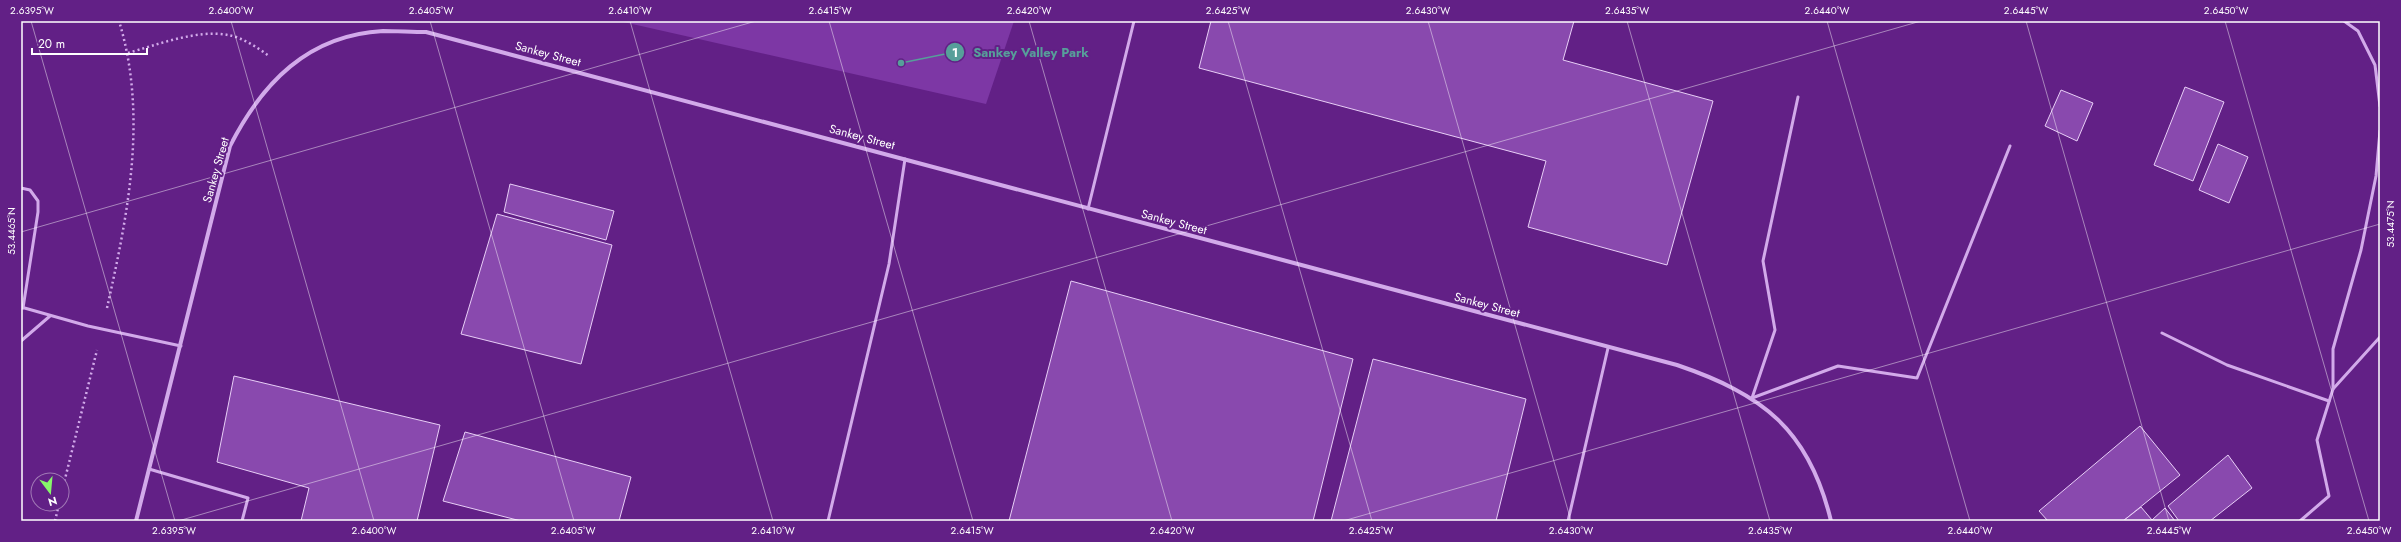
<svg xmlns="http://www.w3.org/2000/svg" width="2401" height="542" viewBox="0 0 2401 542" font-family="Jost,sans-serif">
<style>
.green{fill:#7d37a5}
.building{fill:#8949ae;stroke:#e8cef7}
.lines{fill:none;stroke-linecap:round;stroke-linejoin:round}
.path{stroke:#d2aaea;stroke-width:2.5;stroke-dasharray:2 3;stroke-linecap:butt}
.lane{stroke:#d2aaea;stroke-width:3}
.street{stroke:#d2aaea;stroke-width:4}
.ticks{fill:none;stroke:#fff;stroke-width:1;stroke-opacity:0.45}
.labels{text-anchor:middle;stroke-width:4;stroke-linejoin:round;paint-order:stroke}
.street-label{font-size:12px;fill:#fff;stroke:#622086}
.leader{fill:none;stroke:#579f9a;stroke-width:1.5}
.callout-dot{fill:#579f9a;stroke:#622086;stroke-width:1.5}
.mark-label{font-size:12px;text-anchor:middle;font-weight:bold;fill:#fff}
.callout-label{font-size:13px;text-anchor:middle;font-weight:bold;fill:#579f9a;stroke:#622086;stroke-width:4;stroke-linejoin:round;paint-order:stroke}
.neatline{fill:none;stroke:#fff;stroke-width:1.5}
.ticks-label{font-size:10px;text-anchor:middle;fill:#fff}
</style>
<rect width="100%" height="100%" fill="#622086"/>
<path class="green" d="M619,21H1014L986,104Z"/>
<g class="building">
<path d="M1211,21H1574L1563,60L1713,101L1667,265L1528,227L1546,161L1199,68Z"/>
<path d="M2185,87L2224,102L2193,181L2154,165Z"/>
<path d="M2061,90L2093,103L2077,141L2045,126Z"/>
<path d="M2218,144L2248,157L2229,203L2199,190Z"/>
<path d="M510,184L614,211L606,240L504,212Z"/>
<path d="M497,214L612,245L581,364L461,334Z"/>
<path d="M1071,281L1353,359L1313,521H1009Z"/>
<path d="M1373,359L1526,399L1496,521H1331Z"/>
<path d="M234,376L440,425L417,521H301L309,488L217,462Z"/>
<path d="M2140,426L2180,475L2123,521H2048L2039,511Z"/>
<path d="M465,432L631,477L619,521H521L443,501Z"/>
<path d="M2228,455L2252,488L2210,521H2179L2168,506Z"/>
<path d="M2141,507L2152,520L2165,508L2175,521H2123Z"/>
</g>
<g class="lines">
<g class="path">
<path d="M128,53C156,45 198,29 228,35C242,37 258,48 269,56"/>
<path d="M107,308C128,214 148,116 119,21"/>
<path d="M62,491L97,350"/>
<path d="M55,521L59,504"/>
</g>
<g class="lane">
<path d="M2344,21L2358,31L2375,65L2380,106"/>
<path d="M21,188L30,190L38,201V212L23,308"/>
<path d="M1088,209L1134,21"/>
<path d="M21,307L88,326L181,346"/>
<path d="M2162,333L2227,365L2329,401"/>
<path d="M21,341L50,316"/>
<path d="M2333,389V349L2361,250L2376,176L2380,131"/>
<path d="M1752,398L1838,366L1917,378L2010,146"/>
<path d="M1752,398L1775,330L1763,261L1798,97"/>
<path d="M149,469L248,498L242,521"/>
<path d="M828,521L889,264L905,159"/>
<path d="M1568,521L1608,348"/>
<path d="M2300,521L2329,496L2317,440L2333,389L2380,337"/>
</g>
<path class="street" d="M136,521L230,146C262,83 308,35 383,31C397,31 412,32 426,32L1677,365C1762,394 1809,429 1831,521"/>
</g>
<path class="ticks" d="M31,21L175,521M231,21L374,521M430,21L574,521M630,21L773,521M829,21L973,521M1029,21L1172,521M1228,21L1372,521M1428,21L1571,521M1627,21L1770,521M1827,21L1970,521M2026,21L2169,521M2225,21L2369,521M21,232L756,21M178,521L1921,21M1343,521L2380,224"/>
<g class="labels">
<g class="street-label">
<text transform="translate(548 54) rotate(15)" y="4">Sankey Street</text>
<text transform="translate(862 137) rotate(15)" y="4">Sankey Street</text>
<text transform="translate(216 170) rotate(-74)" y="4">Sankey Street</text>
<text transform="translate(1174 222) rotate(15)" y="4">Sankey Street</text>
<text transform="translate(1487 305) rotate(15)" y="4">Sankey Street</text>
</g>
</g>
<path class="leader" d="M901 63L955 52"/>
<g class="callout-dot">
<circle cx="901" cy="63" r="4"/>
<circle cx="955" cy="52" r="10"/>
</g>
<g class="mark-label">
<text x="955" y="57">1</text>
</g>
<g class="callout-label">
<text x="1031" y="57">Sankey Valley Park</text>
</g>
<rect width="2401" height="542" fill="none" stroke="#622086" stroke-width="44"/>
<g transform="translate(50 492) rotate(164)"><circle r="19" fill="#622086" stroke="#a179b6"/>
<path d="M0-3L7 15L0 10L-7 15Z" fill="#87f76a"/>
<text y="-6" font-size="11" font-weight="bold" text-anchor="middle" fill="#ffffff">N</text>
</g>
<path d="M32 48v6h115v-6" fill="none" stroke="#ffffff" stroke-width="2"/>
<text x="38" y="48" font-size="12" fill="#ffffff" stroke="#622086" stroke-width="3" paint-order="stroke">20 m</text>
<rect x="22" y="22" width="2357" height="498" class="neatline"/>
<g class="ticks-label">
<text x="32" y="14">2.6395°W</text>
<text x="231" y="14">2.6400°W</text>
<text x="431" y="14">2.6405°W</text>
<text x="630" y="14">2.6410°W</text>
<text x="830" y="14">2.6415°W</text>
<text x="1029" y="14">2.6420°W</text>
<text x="1228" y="14">2.6425°W</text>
<text x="1428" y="14">2.6430°W</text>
<text x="1627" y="14">2.6435°W</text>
<text x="1827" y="14">2.6440°W</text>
<text x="2026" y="14">2.6445°W</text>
<text x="2226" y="14">2.6450°W</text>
<text transform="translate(2390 224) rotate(-90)" y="4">53.4475°N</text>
<text transform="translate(11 231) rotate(-90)" y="4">53.4465°N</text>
<text x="174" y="534">2.6395°W</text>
<text x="374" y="534">2.6400°W</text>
<text x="573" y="534">2.6405°W</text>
<text x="773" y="534">2.6410°W</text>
<text x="972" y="534">2.6415°W</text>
<text x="1172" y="534">2.6420°W</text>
<text x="1371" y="534">2.6425°W</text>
<text x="1571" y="534">2.6430°W</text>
<text x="1770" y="534">2.6435°W</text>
<text x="1970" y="534">2.6440°W</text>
<text x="2169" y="534">2.6445°W</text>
<text x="2369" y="534">2.6450°W</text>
</g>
</svg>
